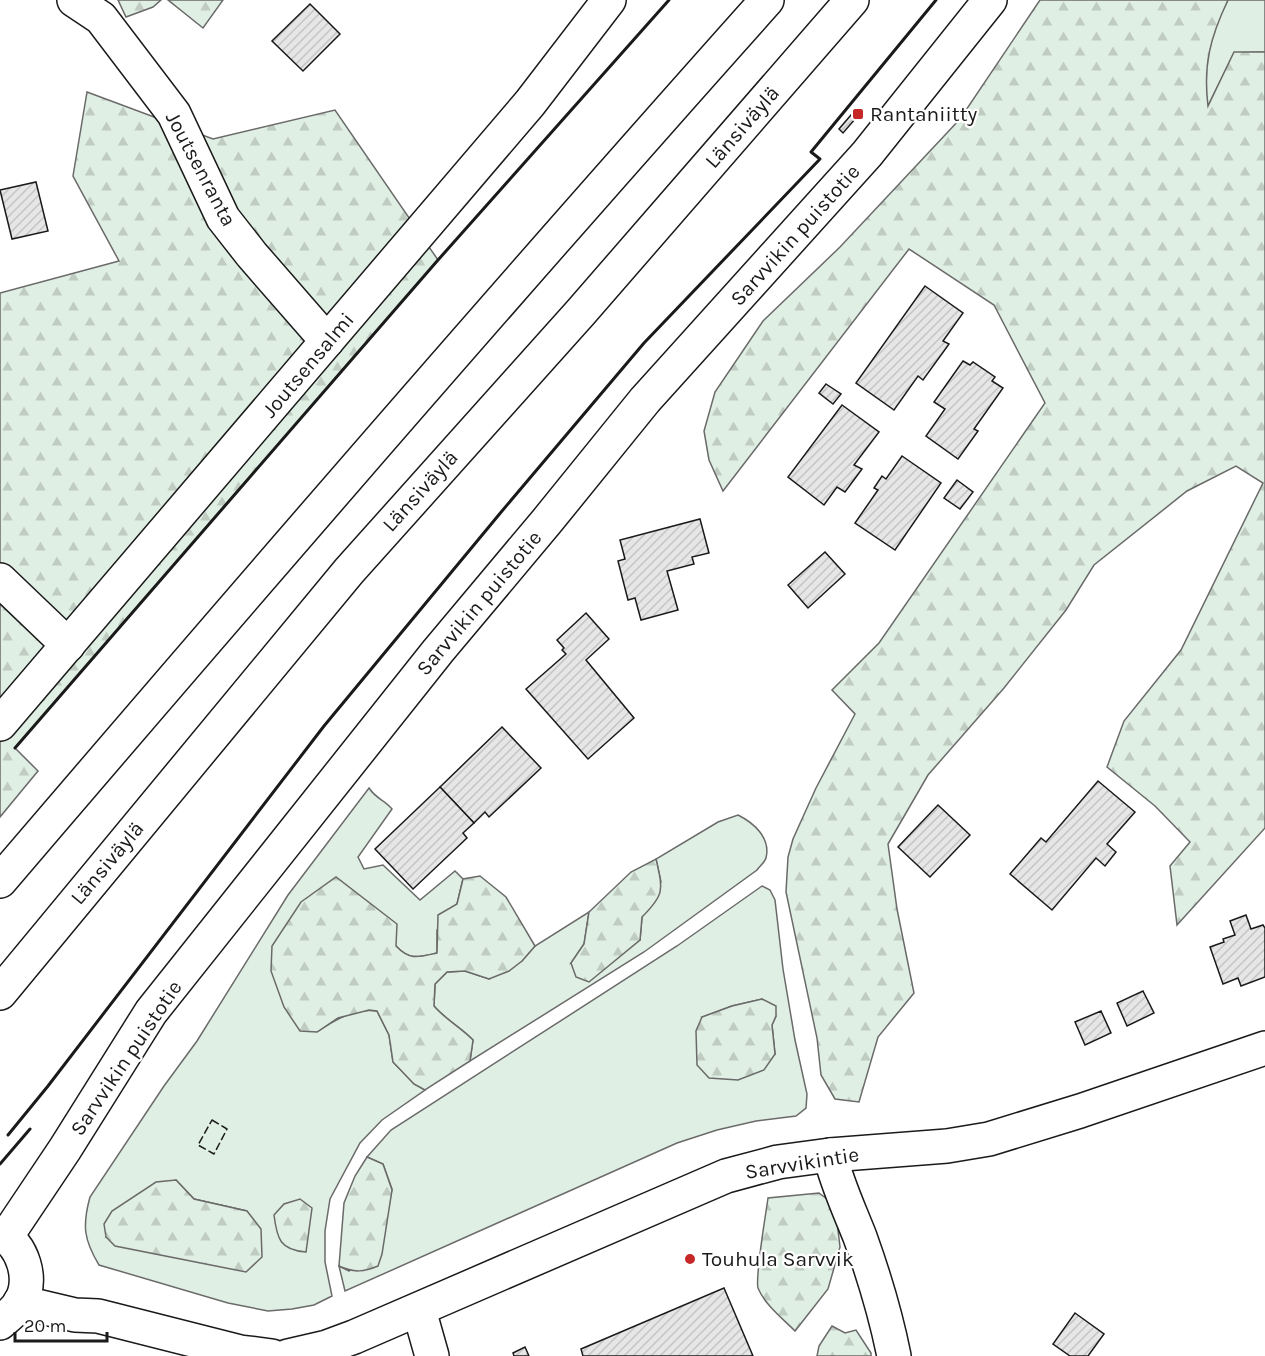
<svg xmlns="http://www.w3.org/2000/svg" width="1265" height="1356" viewBox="0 0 1265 1356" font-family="Karla,sans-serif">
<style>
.green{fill:#e0efe3;stroke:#6a6a6a;stroke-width:1.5;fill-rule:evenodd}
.forest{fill:url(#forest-firs);stroke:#6a6a6a;stroke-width:1.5}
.building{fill:url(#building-hatch);stroke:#1a1a1a;stroke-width:1.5}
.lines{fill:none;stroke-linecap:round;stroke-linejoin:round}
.minor-casing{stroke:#1a1a1a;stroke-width:36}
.major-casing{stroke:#1a1a1a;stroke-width:36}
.highway-casing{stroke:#1a1a1a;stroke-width:36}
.minor{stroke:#fff;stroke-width:33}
.major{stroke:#fff;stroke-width:33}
.highway{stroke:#fff;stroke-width:33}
.fence{stroke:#1a1a1a;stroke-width:1.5;stroke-dasharray:8 3;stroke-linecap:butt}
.wall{stroke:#1a1a1a;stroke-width:3}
.poi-dot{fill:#c62828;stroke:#fff;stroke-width:2}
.labels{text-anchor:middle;stroke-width:4.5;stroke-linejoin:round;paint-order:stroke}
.poi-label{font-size:21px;fill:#1a1a1a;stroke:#fff;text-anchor:start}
.street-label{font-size:21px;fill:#1a1a1a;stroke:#fff}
</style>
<defs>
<pattern id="forest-firs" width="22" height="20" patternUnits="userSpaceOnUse" patternTransform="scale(1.5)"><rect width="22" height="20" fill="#e0efe3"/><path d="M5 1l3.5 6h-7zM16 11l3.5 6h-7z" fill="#c0ccc2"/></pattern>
<pattern id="building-hatch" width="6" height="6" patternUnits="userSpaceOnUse" patternTransform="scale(1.5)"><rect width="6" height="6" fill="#e6e6e6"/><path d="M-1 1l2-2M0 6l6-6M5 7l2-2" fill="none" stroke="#c5c5c5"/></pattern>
</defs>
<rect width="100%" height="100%" fill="#fff"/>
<g class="green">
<path d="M1228,0H1265V52L1234,53L1207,108L1205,67L1216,24Z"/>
<path d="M369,788C376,799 385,800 392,809L358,857L364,869L383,865L420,900L455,871L463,879L457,904L437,930V953C419,957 410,961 396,946L317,1032C335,1020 354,1008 377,1011L389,1035L393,1062L414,1084L425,1090L382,1120L360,1143L330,1199L325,1231V1262L332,1296L314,1305L292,1309L268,1311L228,1303L99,1265C84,1240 82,1226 90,1197L164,1086L197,1041L288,895ZM176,1180L194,1199L247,1211L107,1237Z"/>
<path d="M738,815C754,823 771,838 766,858C765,862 759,867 757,870L644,952L470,1061L473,1040C460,1027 445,1019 434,1006L435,984L447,972L465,971L489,979L522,961L535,946L589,912L584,944L571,963L640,940L642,917L661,882L656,859L718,822Z"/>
<path d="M762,886L770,890L775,900L783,969L795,1040L807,1094L806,1108L796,1116L756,1121L717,1130L677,1143L345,1291L339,1266L349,1271L386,1221L392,1189L383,1164L367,1157L391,1130L677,946ZM762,999L776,1016L772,1025L775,1054L702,1017L732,1006Z"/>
</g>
<g class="forest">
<path d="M118,0H161L153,7L126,17Z"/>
<path d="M168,0H223L203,28Z"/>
<path d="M1040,0H1228C1210,38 1203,65 1208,106L1234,52H1265V828L1177,925L1170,866L1190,842L1155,806L1107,767L1124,721L1181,650L1263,483L1236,466L1187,491L1094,565L1066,610L1004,688L928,775L888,844L897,909L914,993L878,1037L859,1102L835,1099L821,1075L817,1038L786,892L788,857L793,839L816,788L855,714L832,690L879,643L1045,403L994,305L909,249L723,491L709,460L704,431L715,392L763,321L840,247L960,119Z"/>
<path d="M87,92L213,139L335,110L438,260L15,748L38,771L0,817V293L119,261L73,176Z"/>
<path d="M656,859C663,890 665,894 642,917L640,940L589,982L576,977L571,963L584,944L589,912L631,872Z"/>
<path d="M480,876L506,897L535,946L522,961L509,971L489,979L465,971L447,972L435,984L434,1006C445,1019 460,1027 473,1040L470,1061L425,1090L414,1084L393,1062L389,1035L377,1011L369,1010L338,1018L317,1032L300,1031L284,1007L271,971L272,946L301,902L336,877L397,924L396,946C410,961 419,957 437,953L438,915L457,904L463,879Z"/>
<path d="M762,999L776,1006V1016L772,1025L775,1054L764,1070L738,1080L709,1078L697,1065L696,1031L702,1017L732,1006Z"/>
<path d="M367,1157L383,1164L392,1190L382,1254L378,1266C364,1272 354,1273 339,1266L344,1203L355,1176Z"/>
<path d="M176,1180L194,1199L247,1211L261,1229L262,1257L246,1272L115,1246L106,1237L104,1224L112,1211L156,1182Z"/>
<path d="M819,1193L835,1205L840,1247L828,1289L795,1331C782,1318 765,1305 758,1288C755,1277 766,1213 768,1198Z"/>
<path d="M300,1199L312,1208L306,1252C280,1250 277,1239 274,1215L284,1204Z"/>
<path d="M832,1326L845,1333L856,1330L871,1353V1356H817L819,1346Z"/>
</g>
<g class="building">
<path d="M310,4L340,34L303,71L272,41Z"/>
<path d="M851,115L856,118L843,133L839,129Z"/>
<path d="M36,182L48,231L12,239L0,190Z"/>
<path d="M925,286L963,313L943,341L949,344L923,380L918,376L894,410L856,383Z"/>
<path d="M963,361L970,365L973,362L995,377L992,381L1003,388L974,429L978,431L958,459L926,436L945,409L934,402Z"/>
<path d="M826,384L841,394L833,404L819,393Z"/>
<path d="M842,405L879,432L854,465L862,469L845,492L837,487L824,505L788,477Z"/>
<path d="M902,456L941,483L895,550L855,523L878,490L874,488L882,476L886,479Z"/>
<path d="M957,480L973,492L960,509L944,498Z"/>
<path d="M700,519L709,553L692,557L694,564L667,571L678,610L641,620L635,598L628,600L618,561L625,559L620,540Z"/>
<path d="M825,552L845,574L808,608L788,585Z"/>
<path d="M586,613L609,639L586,660L634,718L588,759L526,689L566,654L562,650L564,648L557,640Z"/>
<path d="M502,727L541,768L489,817L485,812L474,823L440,787Z"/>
<path d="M1098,781L1135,812L1107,844L1116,852L1105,866L1096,858L1052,910L1010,874L1041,838L1046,842Z"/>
<path d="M440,787L474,823L463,833L467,838L413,889L375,849Z"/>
<path d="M938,805L970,835L930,877L898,847Z"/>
<path d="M1246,915L1251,929L1263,925L1265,928V977L1241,986L1238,978L1223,984L1210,947L1224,942L1223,939L1235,935L1230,921Z"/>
<path d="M1143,991L1154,1013L1127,1026L1117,1003Z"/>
<path d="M1101,1011L1111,1033L1085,1045L1075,1022Z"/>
<path d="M724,1288L753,1356H583L581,1349Z"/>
<path d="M1075,1313L1104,1334L1088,1356H1070L1053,1344Z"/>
<path d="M525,1347L529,1356H514L513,1353Z"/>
</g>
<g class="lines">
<g class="minor-casing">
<g id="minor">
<path d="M74,0L101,18L174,114L223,218L252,255L327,341"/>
<path d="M0,580L68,645"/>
<path d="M0,724L530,103L609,0"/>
<path d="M830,1155C837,1184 849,1209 860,1237C874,1276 886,1316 894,1356"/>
<path d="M20,1302L75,1315L98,1316L240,1352L272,1356"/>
<path d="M419,1310L432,1356"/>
<path d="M288,1356L327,1347L354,1337L726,1176L778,1162L830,1155L947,1146L989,1139L1080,1111L1265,1048"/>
</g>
</g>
<g class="major-casing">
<g id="major">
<path d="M0,1233C23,1246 34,1279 20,1303C15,1311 7,1317 0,1323"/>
<path d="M6,1237L65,1149L151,1012L438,651L547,521L645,400L867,154L990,0"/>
</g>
</g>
<g class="highway-casing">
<g id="highway">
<path d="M0,881C253,585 507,291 767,0"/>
<path d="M0,993L349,571L581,312L852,0"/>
</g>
</g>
<use href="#minor" class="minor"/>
<use href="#major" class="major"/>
<use href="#highway" class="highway"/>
<path class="fence" d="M212,1120L227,1129L214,1154L198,1145Z"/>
<g class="wall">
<path d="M15,748L438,260L669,0"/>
<path d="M8,1135L48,1086L324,726L502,511L644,343L820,159L811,152L936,0"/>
<path d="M0,1164L30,1129"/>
</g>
</g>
<g class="poi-dot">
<rect x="852" y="108" width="12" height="12" rx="3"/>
<circle cx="690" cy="1259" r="6"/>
</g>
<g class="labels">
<g class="poi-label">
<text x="870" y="121">Rantaniitty</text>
<text x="702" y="1266">Touhula Sarvvik</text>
</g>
<g class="street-label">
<text transform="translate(742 127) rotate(-49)" y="7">Länsiväylä</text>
<text transform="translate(201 169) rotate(62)" y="7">Joutsenranta</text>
<text transform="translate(795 235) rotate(-48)" y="7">Sarvvikin puistotie</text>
<text transform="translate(308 365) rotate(-50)" y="7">Joutsensalmi</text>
<text transform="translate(420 491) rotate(-48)" y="7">Länsiväylä</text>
<text transform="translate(479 603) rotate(-50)" y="7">Sarvvikin puistotie</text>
<text transform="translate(107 863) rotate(-50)" y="7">Länsiväylä</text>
<text transform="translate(126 1058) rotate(-56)" y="7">Sarvvikin puistotie</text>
<text transform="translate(802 1163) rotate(-9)" y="7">Sarvvikintie</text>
</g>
</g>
<path d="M15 1332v9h92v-9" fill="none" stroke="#1a1a1a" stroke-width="3"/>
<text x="24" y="1332" font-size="18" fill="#1a1a1a" stroke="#ffffff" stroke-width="4.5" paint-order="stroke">20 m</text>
</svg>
